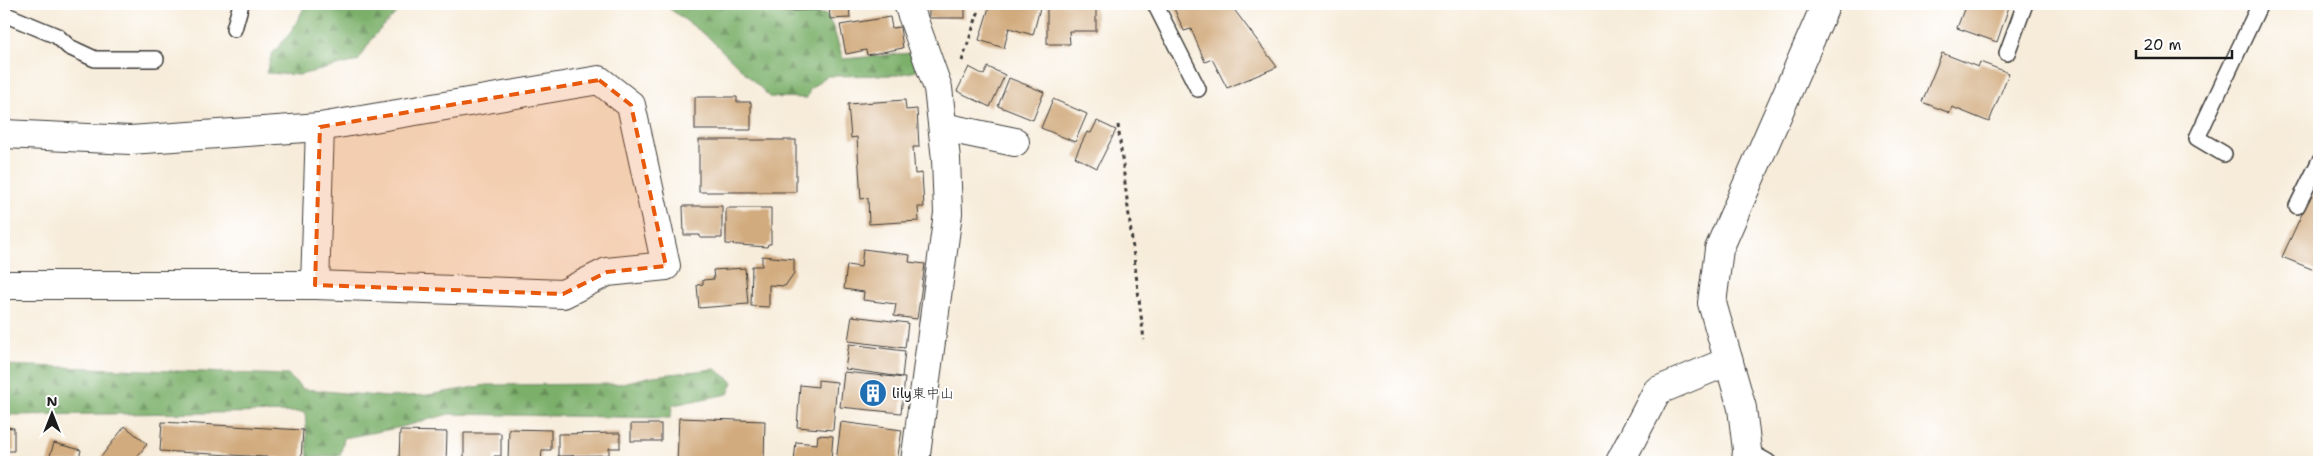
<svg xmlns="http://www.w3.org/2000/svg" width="2323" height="466" viewBox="0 0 2323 466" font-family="'Shantell Sans','Klee One',sans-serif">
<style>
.forest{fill:url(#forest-firs);stroke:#4c6644}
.building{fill:#d1aa7d}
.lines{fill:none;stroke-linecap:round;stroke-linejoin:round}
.lane-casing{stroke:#3d3b38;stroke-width:18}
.street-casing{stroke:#3d3b38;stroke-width:30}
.path{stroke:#3d3b38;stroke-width:3;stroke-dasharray:4 4;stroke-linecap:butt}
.lane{stroke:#fff;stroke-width:15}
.street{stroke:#fff;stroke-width:28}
.marked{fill:#e8590c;fill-opacity:0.2;stroke:#e8590c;stroke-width:4;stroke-dasharray:10 6;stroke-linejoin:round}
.labels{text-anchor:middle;stroke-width:4;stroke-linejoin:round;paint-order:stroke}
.poi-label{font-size:14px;fill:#1c1c1c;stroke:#fff;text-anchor:start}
</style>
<defs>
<pattern id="forest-firs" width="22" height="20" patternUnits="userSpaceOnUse" patternTransform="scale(1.25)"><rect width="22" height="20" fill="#7cb06b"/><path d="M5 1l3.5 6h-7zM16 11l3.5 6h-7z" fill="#658e57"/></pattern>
</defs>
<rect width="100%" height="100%" fill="#fff"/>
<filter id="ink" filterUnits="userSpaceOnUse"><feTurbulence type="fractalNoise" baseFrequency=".02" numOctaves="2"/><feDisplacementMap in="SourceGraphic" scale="10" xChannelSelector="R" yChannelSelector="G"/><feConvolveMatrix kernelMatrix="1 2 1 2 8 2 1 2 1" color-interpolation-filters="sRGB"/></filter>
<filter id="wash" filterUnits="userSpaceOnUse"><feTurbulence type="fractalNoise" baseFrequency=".0096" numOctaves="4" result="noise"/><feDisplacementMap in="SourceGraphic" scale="20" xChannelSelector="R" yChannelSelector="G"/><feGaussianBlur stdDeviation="1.12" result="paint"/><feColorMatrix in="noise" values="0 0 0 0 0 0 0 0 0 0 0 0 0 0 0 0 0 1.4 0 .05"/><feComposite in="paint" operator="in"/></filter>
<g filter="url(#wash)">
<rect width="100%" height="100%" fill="#f7ecda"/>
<g class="forest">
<path d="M306,4H405L374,36L358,61L299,75L266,73L272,54L291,32Z"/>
<path d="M663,4H782L783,14H826L833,27L843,59L910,53L917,71L898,75L827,76L810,89L807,98L770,97L707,36Z"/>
<path d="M4,365L288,375L303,389L387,397L428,395L487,385L618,384L653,376L715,369L733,382L728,394L673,405L670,418L449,414L402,427L344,438L340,456L308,458L305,412L4,415Z"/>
</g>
<g id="blocks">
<g class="building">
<path d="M785,4H822V10L785,11Z"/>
<path d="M829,4H849L850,18L830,19Z"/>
<rect x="929" y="4" width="36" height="14"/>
<path d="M990,4H1041L1033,35L1009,28L1004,48L979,40Z"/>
<path d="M1047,4H1096V31H1069L1070,44H1047Z"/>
<path d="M1172,4H1230L1277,67L1227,88L1212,59L1205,62L1191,29L1184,31Z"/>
<path d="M1966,4H2010L1997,42L1957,28Z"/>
<path d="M890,17L892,28L900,27L903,48L867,55L866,50L846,54L840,25Z"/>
<path d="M1942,53L1978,67L1980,62L2009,73L1989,122L1952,107L1950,113L1922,102Z"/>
<path d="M969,67L984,75L988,67L1005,75L990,107L957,91Z"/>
<path d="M1009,78L1044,92L1033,120L998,106Z"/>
<path d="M695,97H737V102H751V130H695Z"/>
<path d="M1053,99L1087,114L1075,142L1041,128Z"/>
<path d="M905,100L906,110L917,109L919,147H913L915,174L922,173L924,207H918L919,221L869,224L868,198L861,199L857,137L851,138L848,104Z"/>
<path d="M1097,121L1116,130L1097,168L1075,157L1087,132L1091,133Z"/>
<rect x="699" y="140" width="97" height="52"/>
<path d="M2319,177V272L2282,257Z"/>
<path d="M683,206H722V238H700V235H684Z"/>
<path d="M726,208H771V244H768L767,247L726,244Z"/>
<path d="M863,249L910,255L909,262L925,264L917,319L894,316L896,304L863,300L864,292L844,289L847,265L861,267Z"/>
<path d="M762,256L794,259V273L785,286L769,285V307L751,306L752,266H762Z"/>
<path d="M745,268L748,304L699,308L697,285L703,284V280L714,279L713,270Z"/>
<path d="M852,316L908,323L905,348L848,341Z"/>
<path d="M849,344L905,351L902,377L845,369Z"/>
<path d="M844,372L905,378L901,413L840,407Z"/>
<path d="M818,380L837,382L833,430L797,427L800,385L818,387Z"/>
<path d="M679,418L765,421L764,462H677Z"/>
<path d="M162,422L303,430L301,459L160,451Z"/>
<path d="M841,422L902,430L897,462H836Z"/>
<rect x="631" y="424" width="30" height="17"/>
<path d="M125,426L147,444L133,462H97Z"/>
<path d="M4,427L14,428V451H4Z"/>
<path d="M509,429L551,430V450H542L541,462H508Z"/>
<path d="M400,431L447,432L446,462H399Z"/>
<path d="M464,433H501V456H494V462H464Z"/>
<path d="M620,433V448H609V455L558,456V434Z"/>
<path d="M818,435L833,436L831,462H794L796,442L817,444Z"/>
<path d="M54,443L81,450L78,462H48Z"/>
</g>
</g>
</g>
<g filter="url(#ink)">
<use href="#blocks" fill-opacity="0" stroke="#3d3b38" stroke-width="1"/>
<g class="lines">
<g class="lane-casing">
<g id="lane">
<path d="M1155,4L1198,89"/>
<path d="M4,14L57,36L69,47L95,59H156"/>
<path d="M234,29L241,4"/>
<path d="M2007,53L2025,4"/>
<path d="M2224,154L2197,138L2260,4"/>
<path d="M2297,206L2319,162"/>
<path d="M1747,450L1768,462"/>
</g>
</g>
<g class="street-casing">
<g id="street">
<path d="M908,4L938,88L946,159L948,213L915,462"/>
<path d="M943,127L1015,142"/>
<path d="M4,134L130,140L320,127L599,80L631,105L666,266L607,272L563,294L315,285H4"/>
<path d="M315,285L320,127"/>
<path d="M1620,462L1657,391L1729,361"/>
<path d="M1746,462L1747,450L1742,408L1712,303L1719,249L1826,4"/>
</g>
</g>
<g class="path">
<path d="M962,61L981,4"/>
<path d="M1118,125L1144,340"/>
</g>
<use href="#lane" class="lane"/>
<use href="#street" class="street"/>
</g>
</g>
<path class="marked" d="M599,80L631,105L666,266L607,272L563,294L315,285L320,127Z"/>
<defs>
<g id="building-disc" transform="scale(1.4375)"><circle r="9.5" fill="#1f6fb2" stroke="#fff"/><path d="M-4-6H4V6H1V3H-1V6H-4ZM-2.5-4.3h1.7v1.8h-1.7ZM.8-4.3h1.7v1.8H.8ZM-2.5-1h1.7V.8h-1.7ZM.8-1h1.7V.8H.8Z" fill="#fff"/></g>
</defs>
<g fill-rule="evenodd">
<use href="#building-disc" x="873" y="393"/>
</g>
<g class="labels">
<g class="poi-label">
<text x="892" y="398">lily東中山</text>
</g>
</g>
<rect width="2323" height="466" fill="none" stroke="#fff" stroke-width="20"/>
<g transform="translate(52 414)" stroke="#ffffff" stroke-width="4" paint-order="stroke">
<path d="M0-4L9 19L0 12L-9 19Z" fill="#1c1c1c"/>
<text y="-8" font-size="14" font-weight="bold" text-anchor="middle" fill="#1c1c1c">N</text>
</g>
<path d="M2136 50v8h96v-8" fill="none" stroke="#1c1c1c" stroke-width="2.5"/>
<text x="2143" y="50" font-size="15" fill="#1c1c1c" stroke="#ffffff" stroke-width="4" paint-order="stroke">20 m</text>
</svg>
